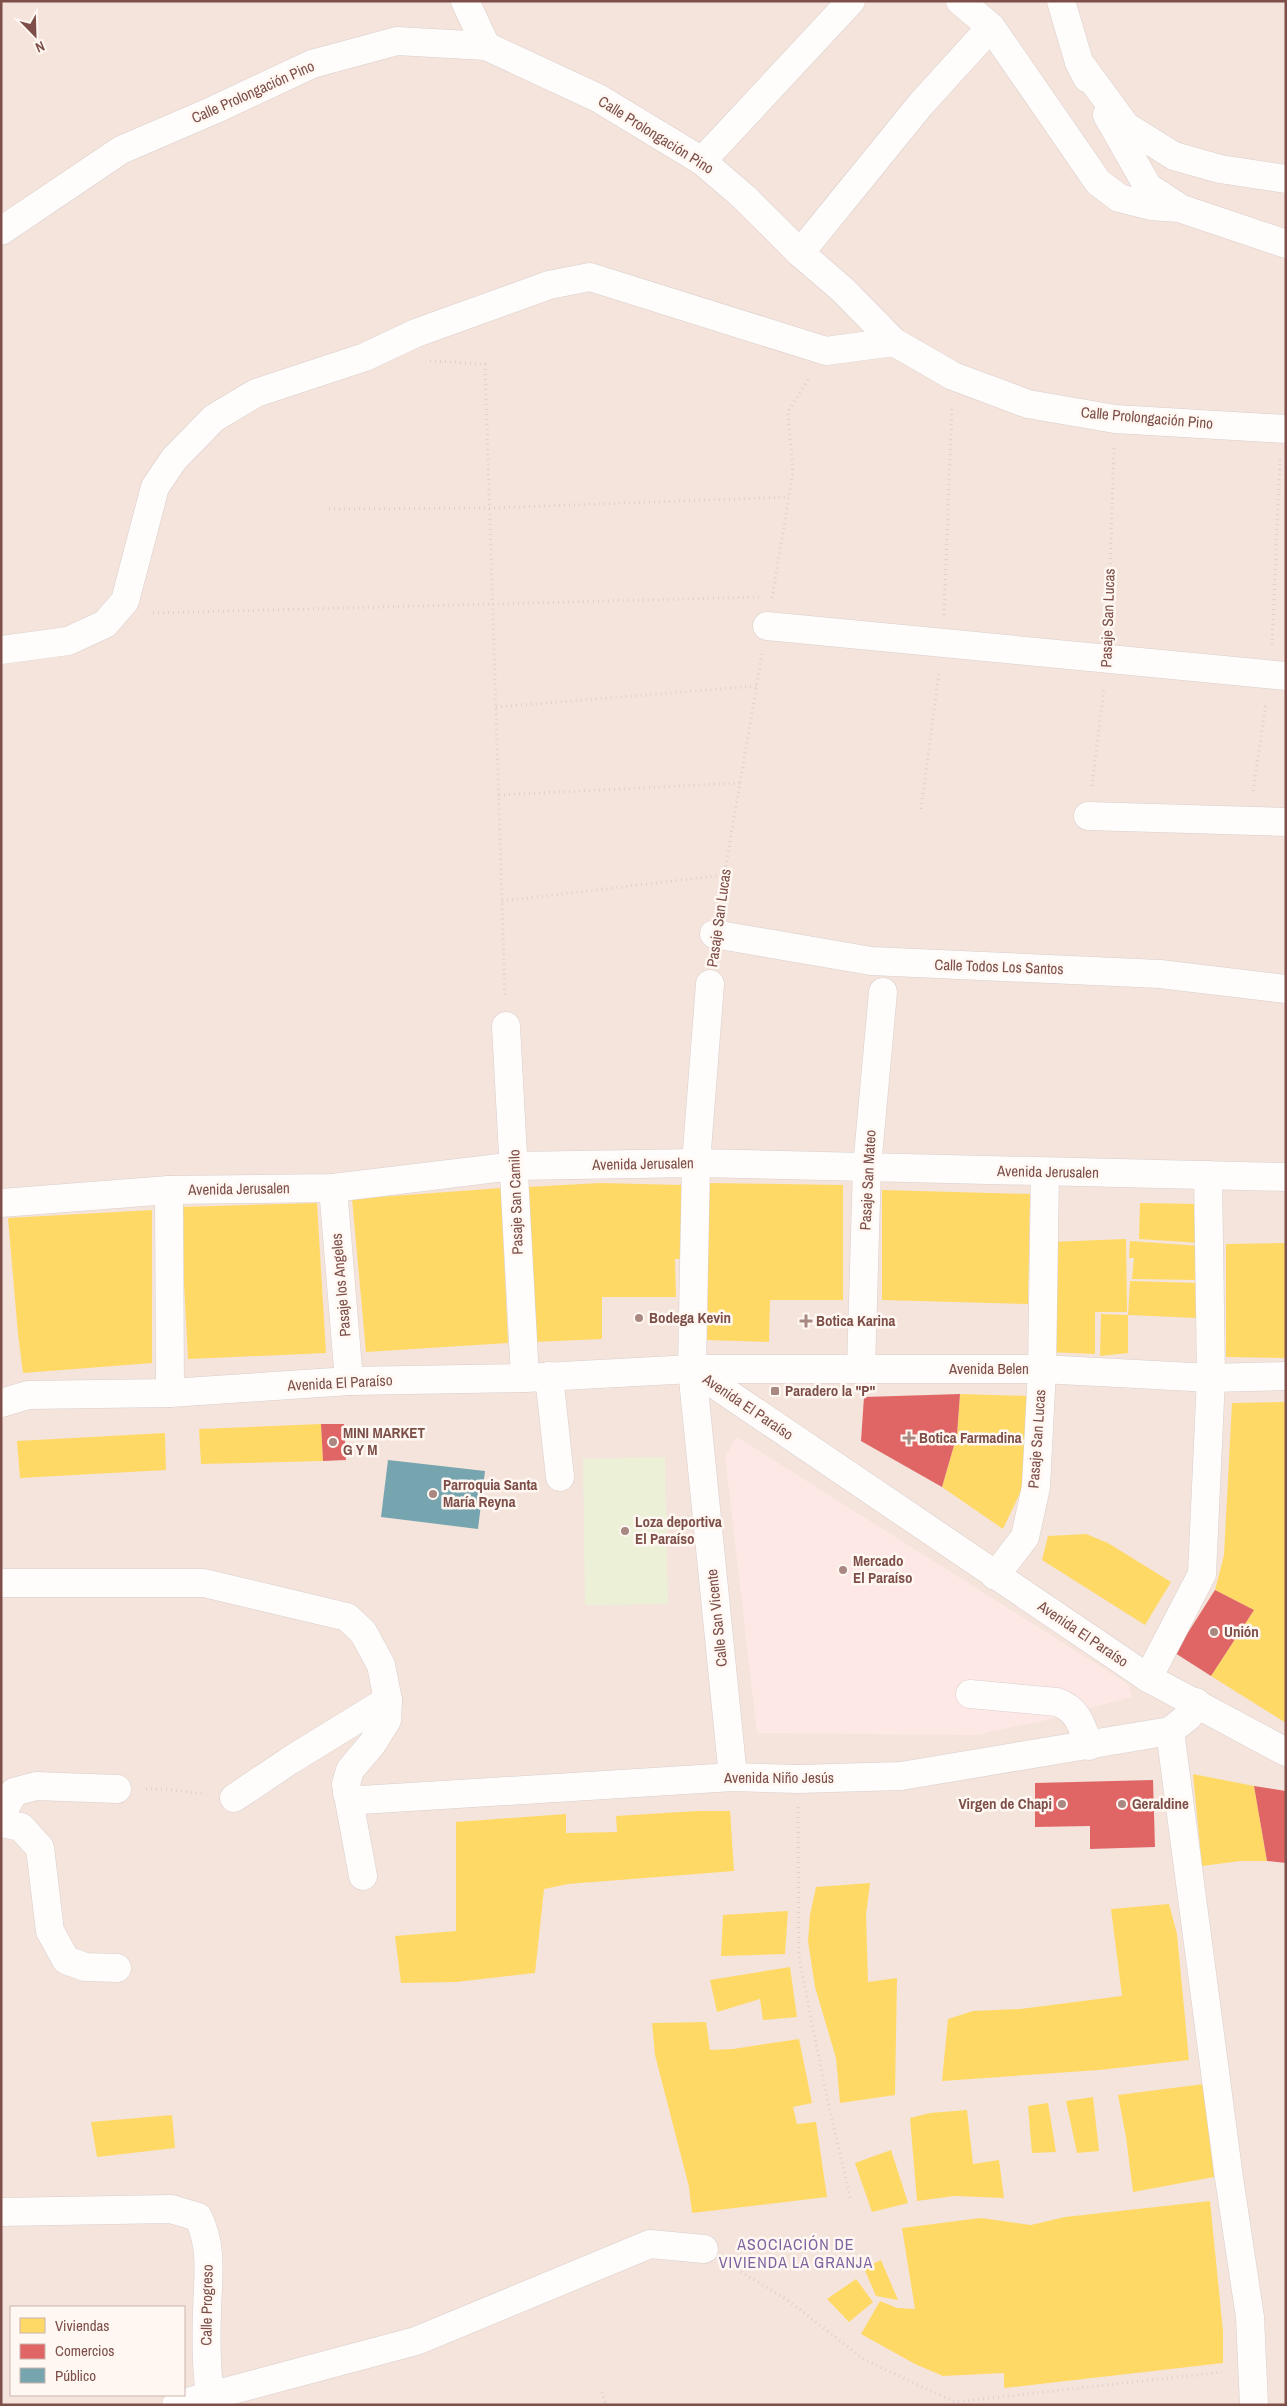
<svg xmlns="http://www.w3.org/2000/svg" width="1287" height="2406" viewBox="0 0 1287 2406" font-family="'Archivo Narrow',sans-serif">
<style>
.residential{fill:#f4e4dc;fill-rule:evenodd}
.commercial{fill:#fde8e5}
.green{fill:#ecf0d7}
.homes{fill:#ffd966}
.shops{fill:#e06666}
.public{fill:#76a5af}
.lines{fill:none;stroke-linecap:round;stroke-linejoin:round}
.minor-casing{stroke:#dacecb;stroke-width:29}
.path{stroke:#ddd1ce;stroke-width:3;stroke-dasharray:1 4;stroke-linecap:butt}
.minor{stroke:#fefdfc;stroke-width:28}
.poi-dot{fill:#a98882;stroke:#fff7f2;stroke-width:2}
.labels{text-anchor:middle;stroke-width:5;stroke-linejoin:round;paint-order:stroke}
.street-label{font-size:15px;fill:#7d4f48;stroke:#fff7f2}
.poi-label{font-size:15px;font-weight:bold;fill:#7d4f48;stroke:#fff7f2;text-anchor:start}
.neighbourhood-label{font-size:16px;letter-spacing:1px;fill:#7e64a0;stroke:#fff7f2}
</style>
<rect width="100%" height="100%" fill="#faf2ee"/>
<path class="residential" d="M1,1H1286V2405H1ZM11,2307H184V2395H11Z"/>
<path class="commercial" d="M737,1437L1128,1684L1132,1697L1046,1720L976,1735L757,1733L725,1456Z"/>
<path class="green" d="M665,1457L668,1604L585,1605L583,1459Z"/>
<g class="homes">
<path d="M600,1183L683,1185V1259H675L676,1297H602V1339L533,1342L527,1187Z"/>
<path d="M706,1183L843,1185V1300H770L769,1342L705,1340Z"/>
<path d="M501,1188L508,1343L366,1352L352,1199Z"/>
<path d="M882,1190L1030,1194L1028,1304L882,1300Z"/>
<path d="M317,1203L326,1353L188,1359L180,1207Z"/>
<path d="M1140,1203L1199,1204L1200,1243L1139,1239Z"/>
<path d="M152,1210V1363L23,1373L18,1334L8,1218Z"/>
<path d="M1126,1239L1127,1312H1095V1354L1047,1352L1050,1242Z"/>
<path d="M1130,1241L1201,1246L1199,1280L1132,1279L1134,1258H1129Z"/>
<path d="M1286,1243V1358L1226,1357V1244Z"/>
<path d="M1130,1281L1197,1283L1198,1318L1128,1315V1353L1100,1356L1101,1314L1128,1315Z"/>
<path d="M960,1394L1031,1396L1027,1478L1003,1529L942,1487L957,1435Z"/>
<path d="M1286,1402V1723L1211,1676L1254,1610L1215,1590L1224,1555L1232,1403Z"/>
<path d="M321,1424L323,1461L201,1464L199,1429Z"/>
<path d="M165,1433L166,1470L20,1478L17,1441Z"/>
<path d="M1086,1534L1108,1543L1171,1582L1145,1625L1042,1560L1048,1536Z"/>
<path d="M1193,1774L1254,1786L1267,1861H1240L1202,1866Z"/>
<path d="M697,1811H730L734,1871L568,1884L544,1889L535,1973L456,1982L401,1983L395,1936L456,1931V1822L566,1814V1833L617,1832L616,1816Z"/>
<path d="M870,1883L866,1915L868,1982L897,1978L895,2095L840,2103L836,2058L815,1987L808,1941L810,1915L816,1887Z"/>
<path d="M1169,1904L1177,1934L1189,2060L1099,2070L942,2081L948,2019L973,2011L1020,2009L1122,1996L1111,1909Z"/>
<path d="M788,1911L785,1954L721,1956L723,1915Z"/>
<path d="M790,1967L797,2017L763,2020L760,1999L717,2012L710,1980Z"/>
<path d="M706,2022L710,2050L733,2049L799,2039L812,2103L793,2107L797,2124L816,2122L827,2197L692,2213L689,2187L655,2055L652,2023Z"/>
<path d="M1204,2084L1214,2177L1133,2192L1126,2137L1118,2095Z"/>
<path d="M1093,2097L1099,2151L1077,2153L1066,2101Z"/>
<path d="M1048,2103L1056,2152L1032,2153L1028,2106Z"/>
<path d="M967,2110L973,2164L999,2160L1004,2198L954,2196L917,2201L910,2118L930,2113Z"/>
<path d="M172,2115L175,2148L97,2157L91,2122Z"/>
<path d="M891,2150L908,2203L872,2212L855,2163Z"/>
<path d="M1210,2201L1223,2331V2363L1004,2388V2373L943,2376L915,2364L861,2334L880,2301L897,2308L915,2309L902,2228L981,2218L1031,2225L1065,2217Z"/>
<path d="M881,2260L898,2300L876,2296L864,2268Z"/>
<path d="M856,2279L873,2302L849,2322L827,2299Z"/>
</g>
<g class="shops">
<path d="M960,1394L957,1435L942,1487L861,1441L864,1397Z"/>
<path d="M321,1424H344L346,1460L323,1461Z"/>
<path d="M1215,1590L1254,1610L1211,1676L1175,1653Z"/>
<path d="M1153,1780L1155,1847L1090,1849V1826L1035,1827V1783Z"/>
<path d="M1254,1786L1286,1791V1863L1267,1861Z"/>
</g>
<path class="public" d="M388,1460L485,1471L478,1529L381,1517Z"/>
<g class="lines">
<g class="minor-casing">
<g id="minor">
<path d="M465,1L486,46"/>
<path d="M960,1L991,27L1098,182L1119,198L1151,206L1179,208L1286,244"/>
<path d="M1061,1L1079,62L1087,78"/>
<path d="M1079,62L1126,126L1174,156L1220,169L1286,179"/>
<path d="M1107,115L1148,187L1177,206"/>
<path d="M702,161L851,1"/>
<path d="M1,231L121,150L214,110L312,64L397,41L486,46L598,98L702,161L745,198L800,253L843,290L894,342L953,376L1028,404L1115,419L1286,429"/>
<path d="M800,253L921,104L991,27"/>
<path d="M767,626L1286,676"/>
<path d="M1,650L68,641L105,624L125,601L155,487L174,459L214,418L256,393L365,357L416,333L549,285L590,277L826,351L894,342"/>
<path d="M1088,816L1286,822"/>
<path d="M714,934L871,961L1160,974L1286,989"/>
<path d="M710,984L696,1163L692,1369L733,1777"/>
<path d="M506,1026L525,1378"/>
<path d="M333,1188L349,1381"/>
<path d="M169,1190L170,1393"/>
<path d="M1,1203L169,1190L333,1188L514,1166L696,1163L1286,1177"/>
<path d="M861,1368L867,1167L883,992"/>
<path d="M692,1369H1042L1211,1378L1286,1376"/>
<path d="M549,1376L560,1477"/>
<path d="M1,1403L28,1395L170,1393L349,1381L525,1378L692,1369L1148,1678L1286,1752"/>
<path d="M995,1576L1025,1537L1036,1487L1042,1369L1045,1172"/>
<path d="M1,1583H204L347,1617L363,1632L381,1665L388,1700L387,1720L372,1744L350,1770L346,1784L363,1876"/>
<path d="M1148,1678L1202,1574L1211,1378L1208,1175"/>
<path d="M970,1694L1057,1702C1078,1709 1082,1726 1089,1746"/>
<path d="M1170,1731L1229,2178L1250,2317L1254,2405"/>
<path d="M347,1793L353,1798L361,1800L733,1777L798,1779L901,1776L1170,1731L1189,1716L1196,1702"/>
<path d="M234,1798L289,1761L388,1700"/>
<path d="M1,1815L14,1792L36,1786L117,1789"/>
<path d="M1,1823L21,1827L40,1848L50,1931L66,1960L85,1967L117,1968"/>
<path d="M1,2212L171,2209L198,2217C213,2246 208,2278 207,2311C206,2340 206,2367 210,2396"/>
<path d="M176,2405L416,2341L650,2244L704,2249"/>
</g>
</g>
<g class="path">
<path d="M430,361L485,364L505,998"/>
<path d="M329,509L490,508L789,497"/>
<path d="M772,598L793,472L788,412L809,378"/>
<path d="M153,613L759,597"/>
<path d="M944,615L952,406"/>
<path d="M1108,629L1114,448"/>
<path d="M1272,645L1280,459"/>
<path d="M496,707L757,686"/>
<path d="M1092,786L1104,688"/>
<path d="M1253,791L1266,703"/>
<path d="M499,795L741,783"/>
<path d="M921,809L939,673"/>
<path d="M502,901L724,875"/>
<path d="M719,906L762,654"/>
<path d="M146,1789H164L206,1794"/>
<path d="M798,1807L799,1958L827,2098L851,2201"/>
<path d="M728,2264L786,2299L865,2360L955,2402L1222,2372"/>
<path d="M602,2392L606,2405"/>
</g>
<use href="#minor" class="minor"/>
</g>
<g class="poi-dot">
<circle cx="639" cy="1318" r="5"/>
<path d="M803.5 1313.5h5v5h5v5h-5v5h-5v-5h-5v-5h5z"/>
<rect x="770" y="1386" width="10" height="10" rx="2.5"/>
<path d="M906.5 1430.5h5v5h5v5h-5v5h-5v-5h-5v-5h5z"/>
<circle cx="333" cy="1442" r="5"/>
<circle cx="433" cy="1494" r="5"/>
<circle cx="625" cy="1531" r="5"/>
<circle cx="843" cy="1570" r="5"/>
<circle cx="1214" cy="1632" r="5"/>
<circle cx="1062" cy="1804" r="5"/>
<circle cx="1122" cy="1804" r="5"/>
</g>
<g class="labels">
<g class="street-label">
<text transform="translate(253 92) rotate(-24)" y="5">Calle Prolongación Pino</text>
<text transform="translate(656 135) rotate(32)" y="5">Calle Prolongación Pino</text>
<text transform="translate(1147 418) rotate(5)" y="5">Calle Prolongación Pino</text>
<text transform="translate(1108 618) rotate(-88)" y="5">Pasaje San Lucas</text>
<text transform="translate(719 918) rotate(-82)" y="5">Pasaje San Lucas</text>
<text transform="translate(999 967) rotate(2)" y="5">Calle Todos Los Santos</text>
<text transform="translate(643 1164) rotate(-1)" y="5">Avenida Jerusalen</text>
<text transform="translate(1048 1172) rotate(1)" y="5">Avenida Jerusalen</text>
<text transform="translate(868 1180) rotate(-87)" y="5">Pasaje San Mateo</text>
<text transform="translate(239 1189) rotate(-1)" y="5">Avenida Jerusalen</text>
<text transform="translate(516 1202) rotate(-92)" y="5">Pasaje San Camilo</text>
<text transform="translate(341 1285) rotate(-95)" y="5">Pasaje los Angeles</text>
<text x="989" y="1374">Avenida Belen</text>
<text transform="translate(340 1383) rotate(-3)" y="5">Avenida El Paraíso</text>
<text transform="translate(748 1407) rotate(34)" y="5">Avenida El Paraíso</text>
<text transform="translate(1037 1439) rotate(-86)" y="5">Pasaje San Lucas</text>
<text transform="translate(717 1618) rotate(-96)" y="5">Calle San Vicente</text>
<text transform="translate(1083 1634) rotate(34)" y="5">Avenida El Paraíso</text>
<text x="779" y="1783">Avenida Niño Jesús</text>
<text transform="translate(207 2305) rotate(-89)" y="5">Calle Progreso</text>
</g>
<g class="poi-label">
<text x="649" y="1323">Bodega Kevin</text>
<text x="816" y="1326">Botica Karina</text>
<text x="785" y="1396">Paradero la "P"</text>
<text x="343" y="1438">MINI MARKET<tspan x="343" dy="17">G Y M</tspan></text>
<text x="919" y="1443">Botica Farmadina</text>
<text x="443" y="1490">Parroquia Santa<tspan x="443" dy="17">María Reyna</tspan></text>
<text x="635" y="1527">Loza deportiva<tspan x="635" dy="17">El Paraíso</tspan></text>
<text x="853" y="1566">Mercado<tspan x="853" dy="17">El Paraíso</tspan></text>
<text x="1224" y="1637">Unión</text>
<text x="1052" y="1809" text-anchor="end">Virgen de Chapi</text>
<text x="1132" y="1809">Geraldine</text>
</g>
<g class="neighbourhood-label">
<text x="796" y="2250">ASOCIACIÓN DE<tspan x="796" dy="18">VIVIENDA LA GRANJA</tspan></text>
</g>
</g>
<rect width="1287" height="2406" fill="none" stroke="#7d4f48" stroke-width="5"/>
<rect x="10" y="2306" width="175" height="90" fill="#fff7f2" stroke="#cbb4ae"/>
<rect x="20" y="2318" width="25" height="15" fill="#ffd966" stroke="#cbb4ae"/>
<text x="55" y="2331" font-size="15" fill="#7d4f48">Viviendas</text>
<rect x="20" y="2344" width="25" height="15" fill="#e06666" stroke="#cbb4ae"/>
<text x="55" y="2356" font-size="15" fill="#7d4f48">Comercios</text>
<rect x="20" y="2368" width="25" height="15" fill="#76a5af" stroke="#cbb4ae"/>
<text x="55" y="2381" font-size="15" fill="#7d4f48">Público</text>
<g transform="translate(35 35) rotate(157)" stroke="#fff7f2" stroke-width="4" paint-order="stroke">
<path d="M0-4L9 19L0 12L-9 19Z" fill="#7d4f48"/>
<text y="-8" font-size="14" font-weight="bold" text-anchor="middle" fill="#7d4f48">N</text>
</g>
</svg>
